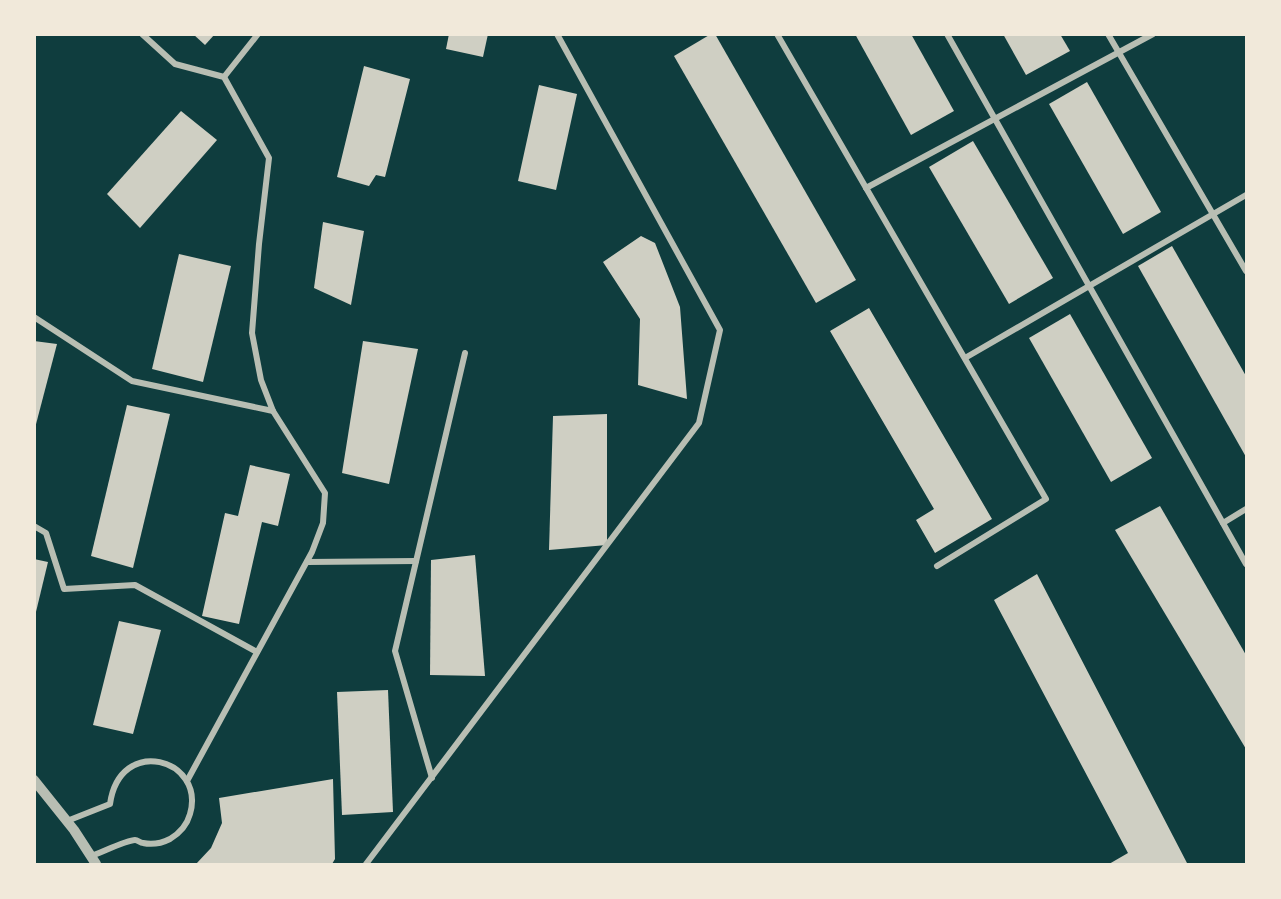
<svg xmlns="http://www.w3.org/2000/svg" width="1281" height="899" viewBox="0 0 1281 899" font-family="Figtree,sans-serif">
<style>
.building{fill:#cfcfc3}
.lines{fill:none;stroke-linecap:round;stroke-linejoin:round}
.minor{stroke:#b8beb3;stroke-width:6}
.tertiary{stroke:#b8beb3;stroke-width:10}
</style>
<rect width="100%" height="100%" fill="#0f3d3e"/>
<g class="building">
<path d="M193,34H215L205,45Z"/>
<path d="M449,34H488L483,57L446,49Z"/>
<path d="M711,34H715L856,280L816,303L674,56Z"/>
<path d="M855,34H911L954,111L911,135Z"/>
<path d="M1003,34H1060L1070,51L1026,75Z"/>
<path d="M364,66L410,79L385,177L376,175L369,186L337,177Z"/>
<path d="M1087,82L1161,212L1123,234L1049,104Z"/>
<path d="M539,85L577,94L556,190L518,181Z"/>
<path d="M181,111L217,140L140,228L107,194Z"/>
<path d="M973,141L1053,278L1009,304L929,167Z"/>
<path d="M323,222L364,231L351,305L314,288Z"/>
<path d="M641,236L655,243L680,307L687,399L638,385L640,319L603,262Z"/>
<path d="M1172,246L1246,376V457L1138,266Z"/>
<path d="M179,254L231,266L203,382L152,369Z"/>
<path d="M869,308L992,519L935,553L916,520L934,509L830,331Z"/>
<path d="M1070,314L1152,458L1111,482L1029,338Z"/>
<path d="M34,341L57,344L35,428H34Z"/>
<path d="M363,341L418,349L389,484L342,473Z"/>
<path d="M127,405L170,414L133,568L91,556Z"/>
<path d="M607,414V545L549,550L553,416Z"/>
<path d="M250,465L290,474L278,526L262,522L239,624L202,616L225,513L238,516Z"/>
<path d="M1160,506L1246,655V749L1115,530Z"/>
<path d="M475,555L485,676L430,675L431,560Z"/>
<path d="M34,559L48,562L35,616H34Z"/>
<path d="M1037,574L1187,863L1184,864H1109L1128,853L994,600Z"/>
<path d="M119,621L161,630L133,734L93,725Z"/>
<path d="M388,690L393,812L342,815L337,692Z"/>
<path d="M333,779L335,859L332,864H196L211,848L222,823L219,798Z"/>
</g>
<g class="lines">
<g class="minor">
<path d="M142,34L175,64L224,77L269,158L259,244L252,333L261,380L273,411L325,493L323,523L312,552L187,781"/>
<path d="M777,34L1046,499L937,566"/>
<path d="M947,34L1246,564"/>
<path d="M1108,34L1246,271"/>
<path d="M224,77L258,34"/>
<path d="M866,188L1153,34"/>
<path d="M34,317L132,381L273,411"/>
<path d="M965,358L1246,195"/>
<path d="M1223,523L1246,509"/>
<path d="M34,526L46,533L64,589L135,585L257,652"/>
<path d="M307,562L416,561"/>
<path d="M432,778L395,651L465,353"/>
<path d="M67,821L110,804C120,734 206,759 190,814C187,825 180,833 170,839C162,843 152,845 143,843C140,843 138,840 135,840C127,840 100,853 91,856"/>
<path d="M366,864L699,423L720,330L557,34"/>
</g>
<path class="tertiary" d="M34,780L74,830L96,864"/>
</g>
<rect width="1281" height="899" fill="none" stroke="#f1e9da" stroke-width="72"/>
</svg>
